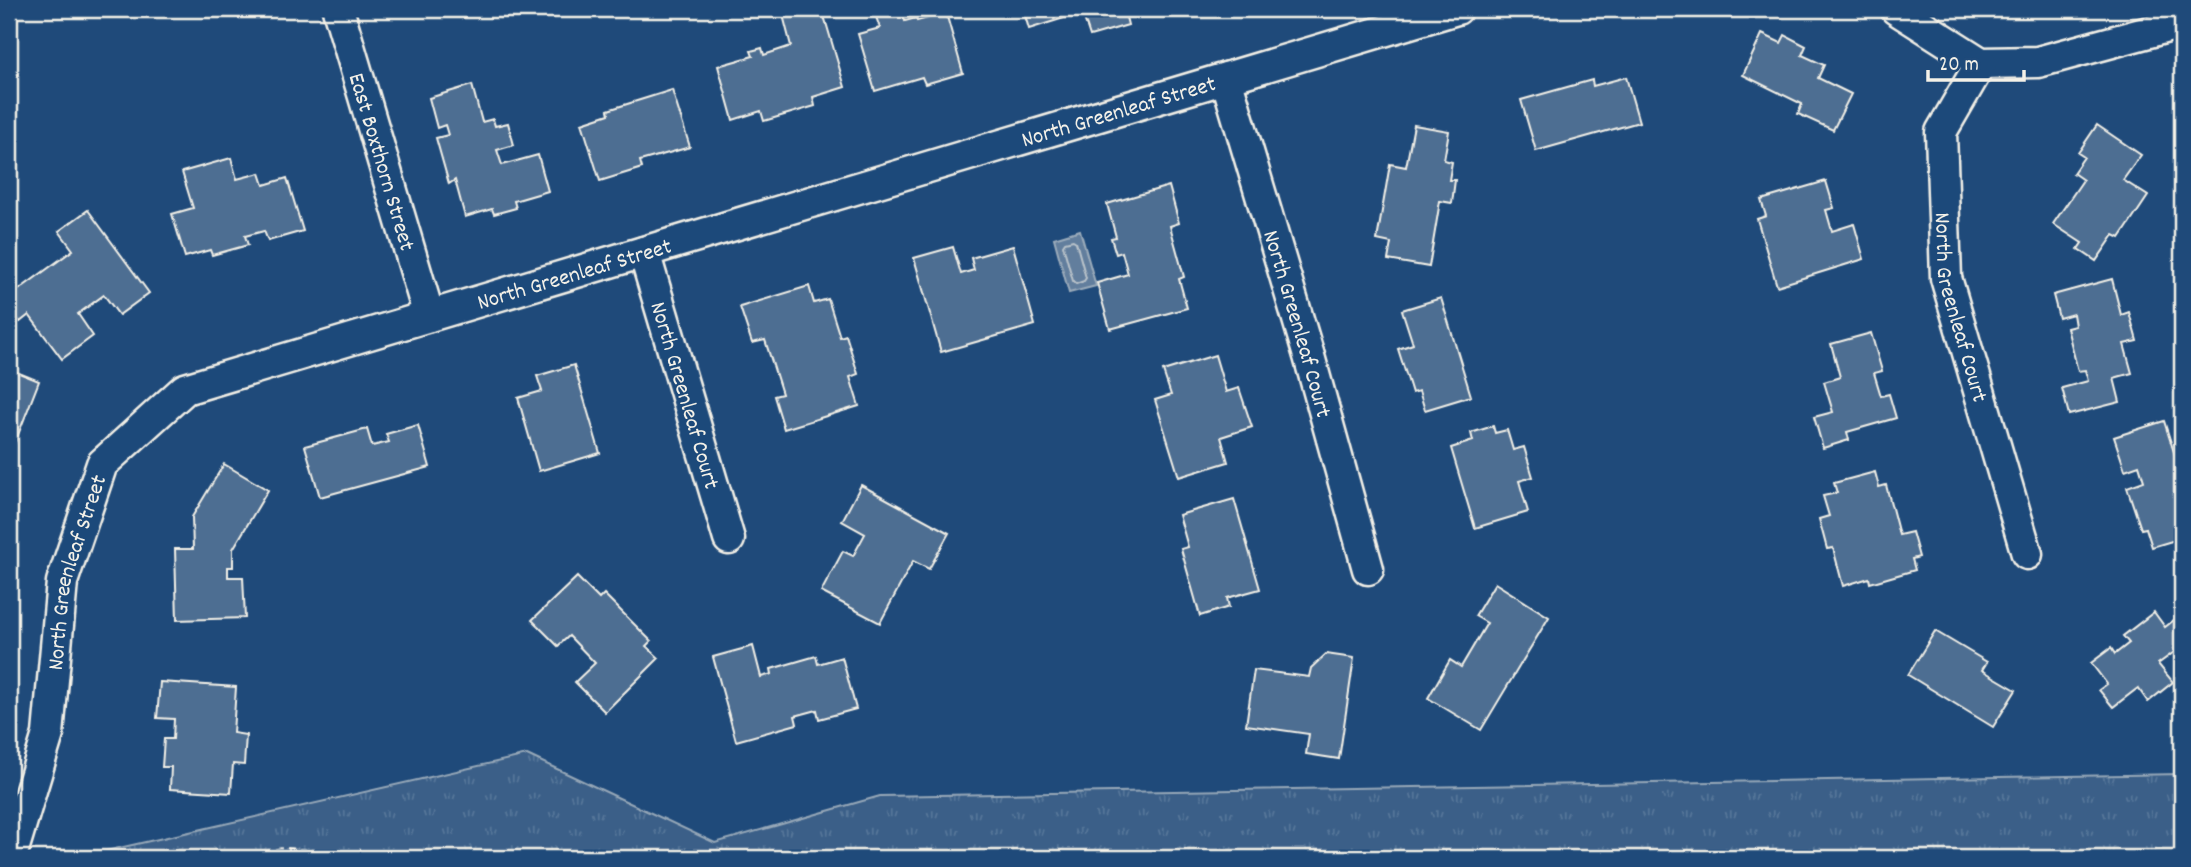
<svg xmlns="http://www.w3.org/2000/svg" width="2191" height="867" viewBox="0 0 2191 867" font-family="Dekko,sans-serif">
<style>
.grass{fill:url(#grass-tufts);stroke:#97a8b8;stroke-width:2}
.water{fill:#627e9d;stroke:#9cacbb;stroke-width:2}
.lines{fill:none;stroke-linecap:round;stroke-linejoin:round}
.shore{stroke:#bac3ca;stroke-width:2}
.building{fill:#4d6e92;stroke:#f4f1e8;stroke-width:2}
.street-casing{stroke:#f4f1e8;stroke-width:35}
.path{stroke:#f4f1e8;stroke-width:4.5;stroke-dasharray:7 5;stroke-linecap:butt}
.street{stroke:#1f4a7a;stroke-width:30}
.labels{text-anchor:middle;stroke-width:5;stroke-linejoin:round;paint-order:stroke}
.street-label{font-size:23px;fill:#f4f1e8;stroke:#1f4a7a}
</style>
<defs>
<pattern id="grass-tufts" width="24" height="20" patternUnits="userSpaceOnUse" patternTransform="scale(1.75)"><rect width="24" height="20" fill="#3a5f88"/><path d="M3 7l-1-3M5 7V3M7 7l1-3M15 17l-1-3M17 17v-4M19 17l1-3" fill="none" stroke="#577699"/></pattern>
</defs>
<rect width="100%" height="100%" fill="#1f4a7a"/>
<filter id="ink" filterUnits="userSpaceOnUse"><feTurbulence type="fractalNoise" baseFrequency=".0143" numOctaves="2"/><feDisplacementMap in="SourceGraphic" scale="14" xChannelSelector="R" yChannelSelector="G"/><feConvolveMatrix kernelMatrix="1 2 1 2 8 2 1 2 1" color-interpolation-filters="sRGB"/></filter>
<g filter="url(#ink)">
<path class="grass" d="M527,755L715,843L880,796L2182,774V858H75Z"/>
<path class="water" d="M1080,230L1096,286L1069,293L1054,238Z"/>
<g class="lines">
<path class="shore" d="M1073,240L1076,242L1086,278L1084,281L1076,284L1073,281L1063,245L1065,242Z"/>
</g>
<g class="building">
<path d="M805,9H822L845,87L813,97L815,106L764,121L761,111L733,120L718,66L753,56L751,51L762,48L764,55L791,46L783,15Z"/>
<path d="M902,9L905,21L916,18L917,21L946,13L963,73L925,84L922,77L875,91L858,34L880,28L876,17Z"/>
<path d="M1023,9H1064L1067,17L1029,29Z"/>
<path d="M1081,9H1124L1128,25L1090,36Z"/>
<path d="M1165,9H1184L1166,14Z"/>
<path d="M1762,34L1781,43L1785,35L1806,46L1802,55L1824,65L1818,78L1851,94L1833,130L1798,114L1802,104L1743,75Z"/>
<path d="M1626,77L1639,122L1536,151L1521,100L1592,80L1593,86Z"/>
<path d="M472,85L482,122L493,119L495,126L508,123L514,145L497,150L502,165L538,155L548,191L514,201L516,208L494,214L492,209L465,217L455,180L449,184L436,138L448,135L445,125L437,128L429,98Z"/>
<path d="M672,90L690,147L640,161L642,168L600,181L582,123L609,114L608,110Z"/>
<path d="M1414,125L1449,131L1444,160L1452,162L1449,180H1455L1452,203L1440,201L1429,267L1388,260L1391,243L1377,240L1390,164L1406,167Z"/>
<path d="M2097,125L2141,155L2123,180L2148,196L2120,238L2114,235L2096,261L2078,249L2082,243L2053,224L2083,180L2073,173L2084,157L2078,153Z"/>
<path d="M231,158L237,179L260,173L264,185L287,178L303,231L268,241L264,231L245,236L248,245L212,255L210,250L185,257L172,214L193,208L182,172Z"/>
<path d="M1826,181L1834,208L1826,210L1832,231L1854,224L1864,259L1777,286L1757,219L1766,216L1761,200Z"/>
<path d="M1169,186L1179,223L1170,226L1184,277L1179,279L1187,308L1110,329L1097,283L1128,274L1122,252L1116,254L1111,238L1116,237L1107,204Z"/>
<path d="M88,210L149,293L119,315L104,295L78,314L93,336L62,359L29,315L20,322L9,307V297L73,250L59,231Z"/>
<path d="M1013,246L1035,325L941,352L914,258L953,247L961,274L974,270L971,258Z"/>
<path d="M2112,279L2121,315L2129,312L2137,341L2124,344L2132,373L2114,378L2120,402L2069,415L2062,388L2088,381L2085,370L2078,371L2067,328L2075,326L2073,314L2059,318L2053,295Z"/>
<path d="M809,286L814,303L828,299L840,337L846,335L858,374L850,377L859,406L784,429L774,396L782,394L765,340L752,343L740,307Z"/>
<path d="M1441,298L1471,396L1425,410L1419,391L1412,393L1398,349L1413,344L1402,310Z"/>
<path d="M1871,333L1882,371L1874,373L1881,396L1889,394L1896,418L1847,432L1849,440L1823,448L1814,417L1833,412L1824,382L1840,377L1831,344Z"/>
<path d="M1215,355L1226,392L1239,388L1252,427L1221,437L1228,462L1179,477L1155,400L1171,395L1163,371Z"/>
<path d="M574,365L600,453L539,471L518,398L542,391L537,376Z"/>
<path d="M9,369L39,381L9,458Z"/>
<path d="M2164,421L2182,477V538L2152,547L2146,528L2141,529L2127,487L2144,481L2139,465L2125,470L2114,437Z"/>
<path d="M418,425L430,467L320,497L305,446L367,429L372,446L389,442L386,434Z"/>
<path d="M1493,426L1495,433L1507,430L1513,450L1524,447L1533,477L1519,481L1528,512L1475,528L1451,448L1473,441L1471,433Z"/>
<path d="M224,464L268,490L233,549V567H228V577H243L245,618L177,620L175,549H193L192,517Z"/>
<path d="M1875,472L1879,487L1886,485L1899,535L1912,532L1919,557L1912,559L1915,570L1870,583L1869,578L1843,586L1833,548L1827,549L1819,519L1829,516L1823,496L1837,493L1834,483Z"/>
<path d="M861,485L949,533L929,569L913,561L880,623L821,592L843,551L853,556L865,534L842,521Z"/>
<path d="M1234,499L1260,589L1227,598L1229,607L1200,616L1181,549L1188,547L1179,515Z"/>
<path d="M577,577L599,599L604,594L651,641L646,646L659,658L605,712L575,682L595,663L569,636L558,646L532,620Z"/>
<path d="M1495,583L1549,617L1481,730L1428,698L1450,660L1461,667L1487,623L1475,616Z"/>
<path d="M2154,612L2165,627L2182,614V656L2177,650L2158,664L2173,682L2148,702L2138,688L2113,707L2099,690L2107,684L2091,663L2111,648L2115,654L2129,643L2123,636Z"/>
<path d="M1935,631L1987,662L1982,670L2016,690L1993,727L1908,675Z"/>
<path d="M753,646L761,677L772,674L771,669L816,656L818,664L842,657L856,709L819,719L817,710L795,716L797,724L736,741L713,657Z"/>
<path d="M1326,654L1354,658L1339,759L1306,754L1309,734L1246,725L1254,670L1309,677L1311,668Z"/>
<path d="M160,682L236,687L233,733L246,735L244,765L233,764L231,793L170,789L171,767H162L164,739H173L174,719L157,718Z"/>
</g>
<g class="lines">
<g class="street-casing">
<g id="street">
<path id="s1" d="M338,9L429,316"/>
<path d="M1896,9L1981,63L2038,62L2182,23"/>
<path id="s2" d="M1981,63L1941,132L1946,278L2027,554"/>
<path id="s3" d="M1226,78L1309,356L1368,569"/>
<path id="s4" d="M644,252L729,539"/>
<path id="s5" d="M9,852L14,847L48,734L62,582L102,464L185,389L1457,9"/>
</g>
</g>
<path class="path" d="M240,858L283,849L353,854L363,858"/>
<use href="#street" class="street"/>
</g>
</g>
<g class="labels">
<g class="street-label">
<text dy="8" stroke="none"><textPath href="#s5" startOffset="1488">North Greenleaf Street</textPath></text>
<text dy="8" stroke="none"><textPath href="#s1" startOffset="159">East Boxthorn Street</textPath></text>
<text dy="8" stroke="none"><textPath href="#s5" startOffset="920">North Greenleaf Street</textPath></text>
<text dy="8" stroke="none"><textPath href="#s2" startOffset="257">North Greenleaf Court</textPath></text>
<text dy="8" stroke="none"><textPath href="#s3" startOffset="256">North Greenleaf Court</textPath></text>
<text dy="8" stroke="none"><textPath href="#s4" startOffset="149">North Greenleaf Court</textPath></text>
<text dy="8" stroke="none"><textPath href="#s5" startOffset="290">North Greenleaf Street</textPath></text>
</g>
</g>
<rect width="2191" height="867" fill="none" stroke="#1f4a7a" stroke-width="35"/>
<rect x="18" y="18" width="2156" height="832" fill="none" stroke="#f4f1e8" stroke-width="2.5" filter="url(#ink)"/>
<path d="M1928 70v10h96v-10" fill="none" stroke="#f4f1e8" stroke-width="3.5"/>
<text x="1939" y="70" font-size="21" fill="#f4f1e8" stroke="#1f4a7a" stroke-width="5" paint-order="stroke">20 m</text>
</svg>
